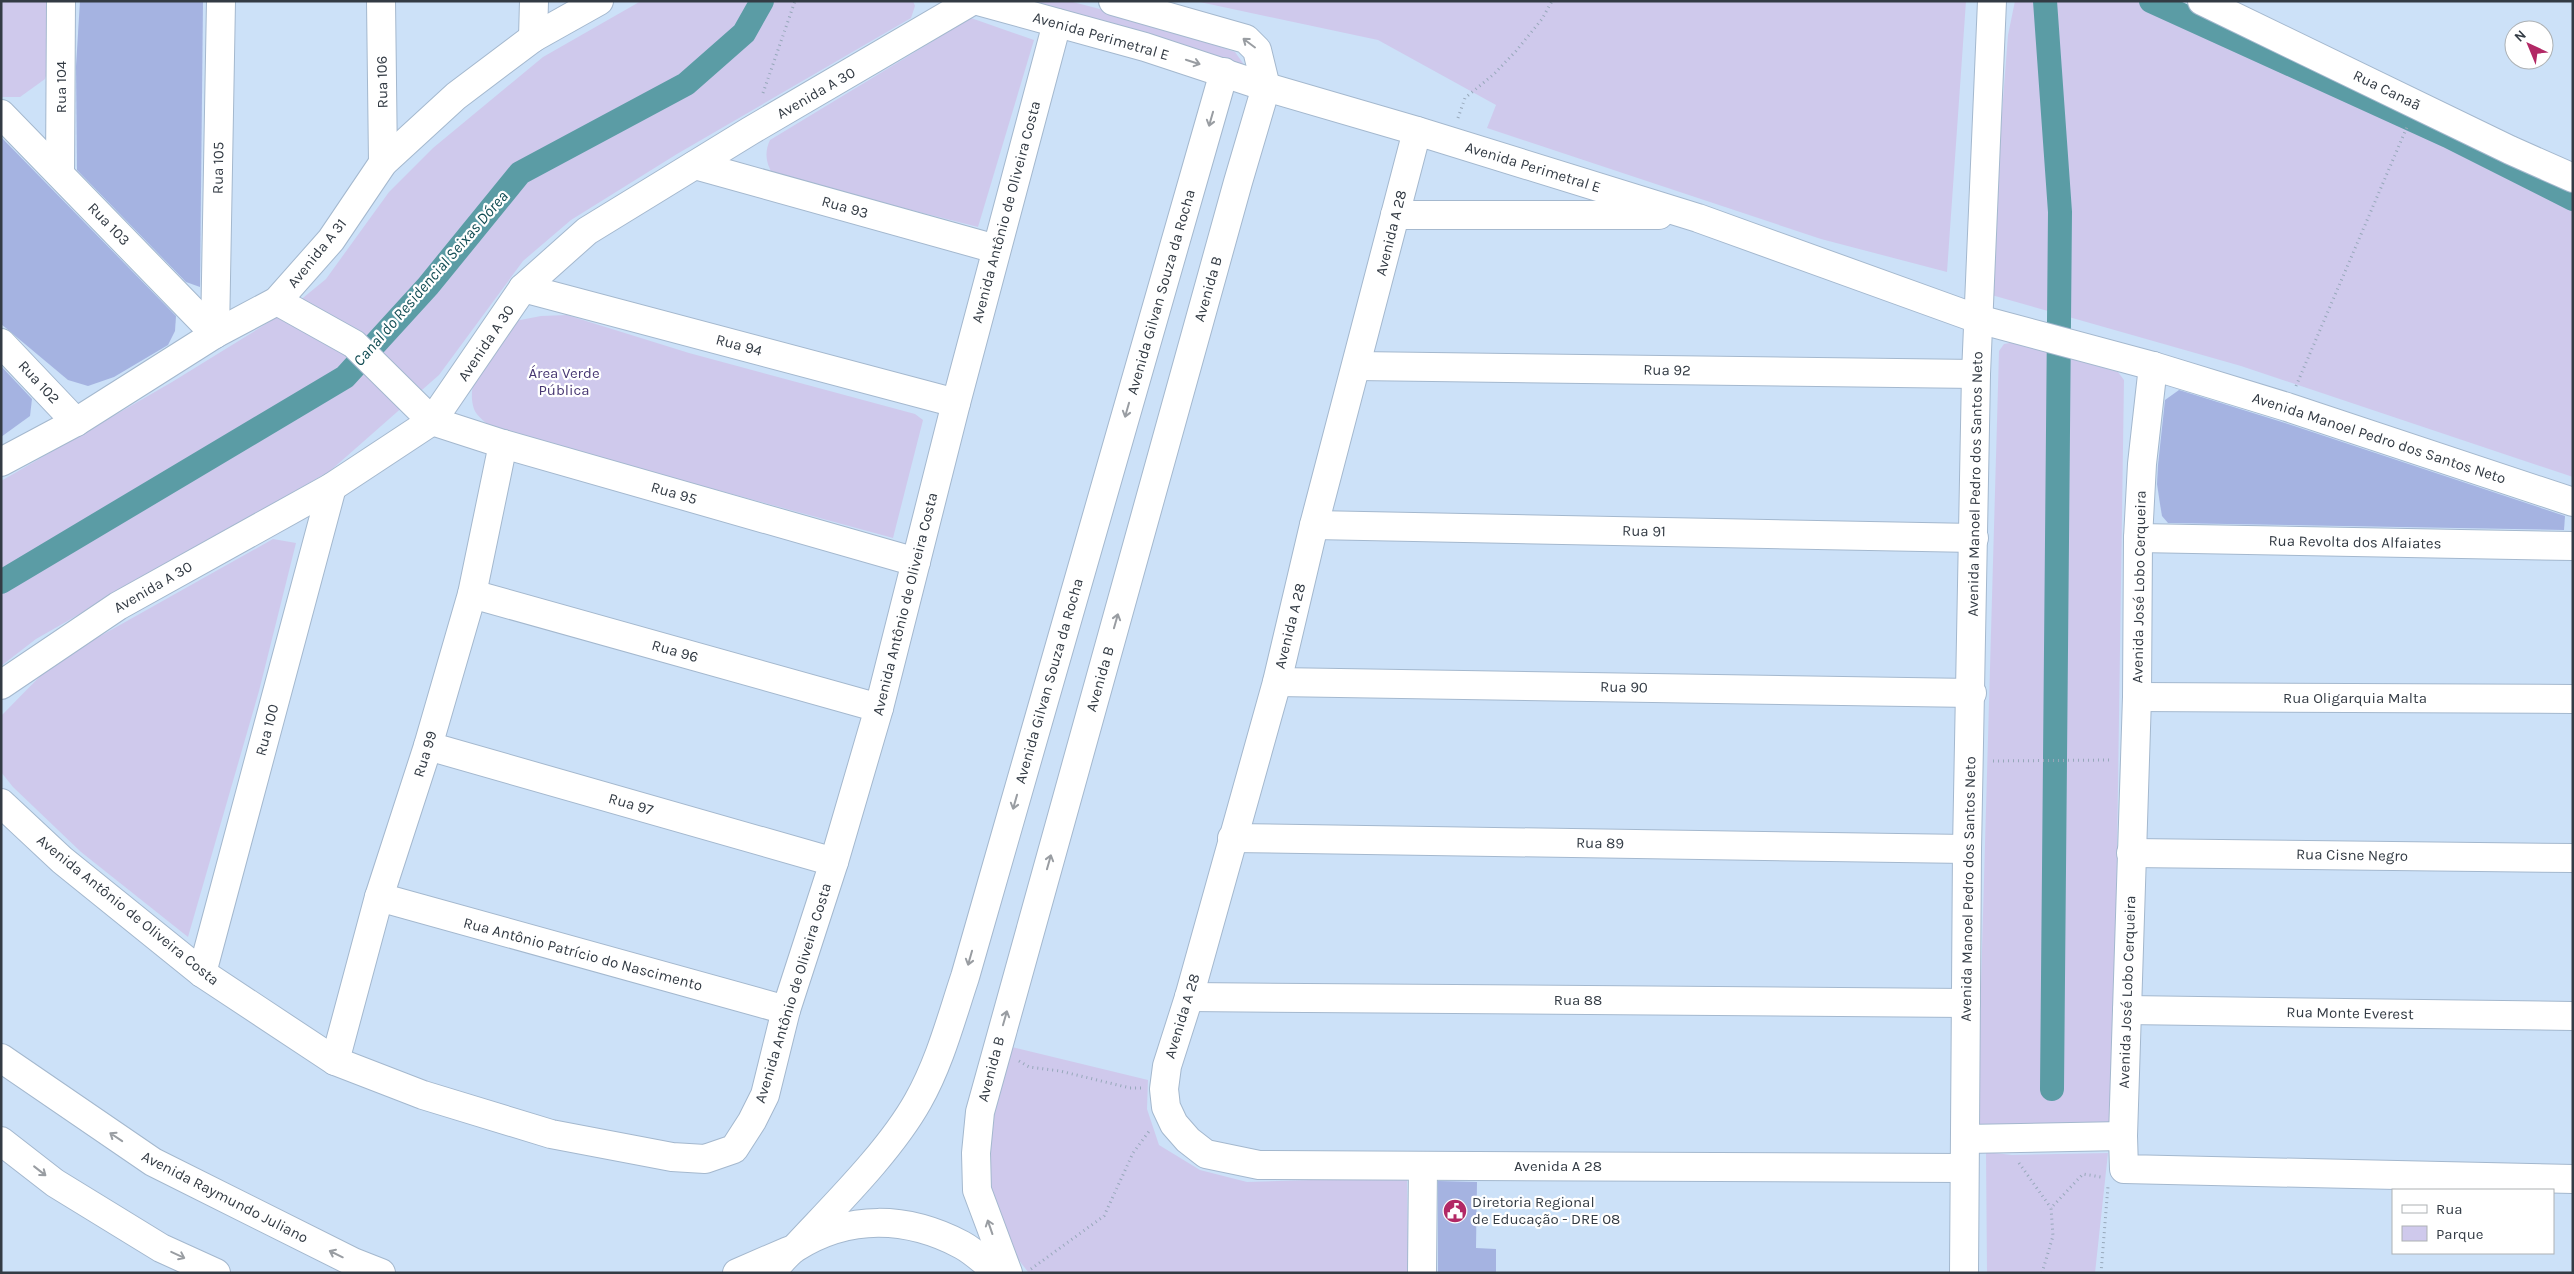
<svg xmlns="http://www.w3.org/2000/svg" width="2574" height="1274" viewBox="0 0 2574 1274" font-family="Karla,sans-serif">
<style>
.green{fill:#cfc9ec}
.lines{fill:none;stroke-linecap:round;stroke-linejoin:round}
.canal{stroke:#5b9ca5;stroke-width:24}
.building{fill:#a5b3e1}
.minor-casing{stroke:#a4b8ce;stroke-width:30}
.major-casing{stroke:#a4b8ce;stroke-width:30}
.path{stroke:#97a8ba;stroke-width:3;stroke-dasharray:1 4;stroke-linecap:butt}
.minor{stroke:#fff;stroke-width:28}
.major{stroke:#fff;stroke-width:28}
.oneway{stroke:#999da2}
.labels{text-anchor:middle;stroke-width:4.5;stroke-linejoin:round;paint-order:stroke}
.street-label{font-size:15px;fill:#333b44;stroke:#fff}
.park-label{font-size:15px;fill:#473772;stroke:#fff}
.poi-label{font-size:15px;fill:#333b44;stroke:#fff;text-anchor:start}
.water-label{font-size:16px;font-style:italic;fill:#124d54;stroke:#fff}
</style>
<rect width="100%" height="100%" fill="#cce1f8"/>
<g class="green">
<path d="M1,1H49L52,56L45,79L20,97H1Z"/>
<path d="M641,1H913L915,6L911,18L677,154L571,220L523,261L439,375L330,471L36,639L1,666V481L172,382L287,311L326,279L389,192L433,148L543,57Z"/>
<path d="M1010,1H1069L1150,22L1235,52L1245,66Z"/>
<path d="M1195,1H1966L1947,272L1821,239L1487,128L1496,105L1378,40Z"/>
<path d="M2015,1H2179L2573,187V477L2241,366L1988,294L2008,35Z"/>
<path d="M971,18L1034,40L978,227L773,175C766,163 764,153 770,140Z"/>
<path d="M567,315L689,353L915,414L923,420L893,538L493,429C487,423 476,416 474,409C463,377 497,345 515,321L541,316Z"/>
<path d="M2015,342L2118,372L2124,380L2113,1124L1977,1126L1999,351L2004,344Z"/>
<path d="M273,539L296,543L259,691L188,937L81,852L13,787L1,772V716L54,662Z"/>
<path d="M1008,1046L1148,1080L1147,1109L1159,1145L1200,1170L1247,1182L1407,1177L1408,1273H1029C997,1236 983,1185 988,1136C991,1106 1001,1075 1008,1046Z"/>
<path d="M1986,1152L2012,1155L2108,1153L2095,1273H1987Z"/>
</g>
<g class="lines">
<g class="canal">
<path d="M2045,1L2060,212L2052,1089"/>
<path d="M2151,1L2448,136L2573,199"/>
<path d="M1,582L345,377L428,286L520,173L686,84L744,33L762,1"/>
</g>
</g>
<g class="building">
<path d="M80,1H203L200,287L186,282L77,170L76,66Z"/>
<path d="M1,137L176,316L175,331L168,345L114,377L88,386L68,380L1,324Z"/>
<path d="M1,366L32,399L30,416L1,437Z"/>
<path d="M2179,390L2282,422L2565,516L2564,530L2168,523L2162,516L2160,504L2157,484L2158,465L2165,400Z"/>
<path d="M1438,1181L1477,1182L1476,1248L1496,1249V1273H1438Z"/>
</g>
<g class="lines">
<g class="minor-casing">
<g id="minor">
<path d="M381,1L383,163"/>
<path d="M978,1L1145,47L1266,87L1417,131L1698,218L1978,319L2153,366L2287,407L2573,502"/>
<path d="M2202,1L2510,150L2573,178"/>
<path d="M533,38L534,1"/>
<path d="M1,114L215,334"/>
<path d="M1417,131L1314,525L1277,682L1189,997L1167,1066L1164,1089L1166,1107L1174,1124L1188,1140L1206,1154L1259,1165L1964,1168"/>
<path d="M695,165L996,249"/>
<path d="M60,173L61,1"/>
<path d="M1395,215H1659"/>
<path d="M523,288L956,403"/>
<path d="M277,301L354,344L432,421L503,444L916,562"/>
<path d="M215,334L221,1"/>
<path d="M1,343L76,422"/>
<path d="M1357,366L1976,374"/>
<path d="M2153,366L2142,464L2138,538L2137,697L2123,1136L2124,1169L2573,1179"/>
<path d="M1,462L76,422L215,334L277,301L331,240L383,163L456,96L533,38L599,1"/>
<path d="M1314,525L1974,538"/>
<path d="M2138,538L2573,546"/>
<path d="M472,594L879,708"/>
<path d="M1277,682L1972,693"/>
<path d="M1,685L118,606L332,487L432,421L523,288L587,231L750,131L972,1"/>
<path d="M2137,697L2573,699"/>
<path d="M428,746L834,862"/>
<path d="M1,803L62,860L202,973L335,1061L423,1095L551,1134L672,1157L705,1159L734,1149L752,1121L765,1095L786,1010L834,862L879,708L956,403L1057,23"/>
<path d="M1232,838L1967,849"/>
<path d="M2131,853L2573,858"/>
<path d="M379,897L786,1010"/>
<path d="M202,973L332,487"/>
<path d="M1189,997L1966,1003"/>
<path d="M2127,1010L2573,1016"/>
<path d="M335,1061L379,897L428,746L472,594L503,444"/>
<path d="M1965,1139L2123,1136"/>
<path d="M797,1246C836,1204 890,1151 918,1101C940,1062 951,1019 965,977L1224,72"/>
<path d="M1008,1273L977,1190L976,1153L980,1112L1238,182L1266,87L1257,50L1246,39L1113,1"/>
<path d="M1422,1273L1423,1166"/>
<path d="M1964,1273L1967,849L1976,374L1992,1"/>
</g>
</g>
<g class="major-casing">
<g id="major">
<path d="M1,1058L153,1162L353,1262L381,1273"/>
<path d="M1,1141L55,1183L161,1248L216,1273"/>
<path d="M737,1273L788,1251"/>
<path d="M771,1273C778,1265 786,1254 795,1248C849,1214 907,1216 962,1245C975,1252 987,1264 998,1273"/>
</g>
</g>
<g class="path">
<path d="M763,93L795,1"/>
<path d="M1458,118L1465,98L1494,74L1516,51L1542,19L1552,1"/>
<path d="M2296,386L2407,127"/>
<path d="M1993,761L2112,760"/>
<path d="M1019,1061L1029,1067L1060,1071L1130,1088H1141"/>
<path d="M2019,1163L2051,1208"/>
<path d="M1031,1269L1104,1216L1133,1153L1150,1130"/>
<path d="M2042,1273L2053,1236L2051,1208L2083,1174L2101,1177"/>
<path d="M2101,1273L2108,1186"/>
</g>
<use href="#minor" class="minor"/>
<use href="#major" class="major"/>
</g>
<defs><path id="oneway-shaft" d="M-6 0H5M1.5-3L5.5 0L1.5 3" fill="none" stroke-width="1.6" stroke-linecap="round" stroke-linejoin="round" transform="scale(1.25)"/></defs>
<g class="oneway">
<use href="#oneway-shaft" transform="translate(1249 43) rotate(-143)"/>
<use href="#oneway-shaft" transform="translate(1193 62) rotate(18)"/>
<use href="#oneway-shaft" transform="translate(1211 119) rotate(106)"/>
<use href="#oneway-shaft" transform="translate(1127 410) rotate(106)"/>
<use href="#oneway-shaft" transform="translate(1116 621) rotate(-74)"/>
<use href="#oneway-shaft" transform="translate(1015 802) rotate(106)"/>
<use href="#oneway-shaft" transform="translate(1049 862) rotate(-74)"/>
<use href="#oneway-shaft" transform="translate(970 958) rotate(106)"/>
<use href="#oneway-shaft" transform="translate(1005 1018) rotate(-74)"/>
<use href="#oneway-shaft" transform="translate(116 1137) rotate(-146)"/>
<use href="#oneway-shaft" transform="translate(40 1171) rotate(38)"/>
<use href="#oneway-shaft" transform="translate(990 1227) rotate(-109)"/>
<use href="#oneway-shaft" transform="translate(336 1254) rotate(-154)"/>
<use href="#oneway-shaft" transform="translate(178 1255) rotate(25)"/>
</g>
<defs>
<g id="civic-disc" transform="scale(1.25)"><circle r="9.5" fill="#b22865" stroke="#fff"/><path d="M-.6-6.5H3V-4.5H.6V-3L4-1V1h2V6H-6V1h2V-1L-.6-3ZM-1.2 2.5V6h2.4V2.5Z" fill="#fff"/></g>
</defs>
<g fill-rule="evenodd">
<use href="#civic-disc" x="1455" y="1211"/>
</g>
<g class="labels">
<g class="street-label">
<text transform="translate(1101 36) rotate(16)" y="5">Avenida Perimetral E</text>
<text transform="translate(382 82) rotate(-91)" y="5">Rua 106</text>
<text transform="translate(61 87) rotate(-90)" y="5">Rua 104</text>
<text transform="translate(2387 90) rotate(26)" y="5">Rua Canaã</text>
<text transform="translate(816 93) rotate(-30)" y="5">Avenida A 30</text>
<text transform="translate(1533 167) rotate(17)" y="5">Avenida Perimetral E</text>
<text transform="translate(218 168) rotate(-89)" y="5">Rua 105</text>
<text transform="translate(845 207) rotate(16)" y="5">Rua 93</text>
<text transform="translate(1006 212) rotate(-75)" y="5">Avenida Antônio de Oliveira Costa</text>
<text transform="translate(109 224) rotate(46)" y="5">Rua 103</text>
<text transform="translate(1391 233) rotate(-76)" y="5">Avenida A 28</text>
<text transform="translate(317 253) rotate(-51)" y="5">Avenida A 31</text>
<text transform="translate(1208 289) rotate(-74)" y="5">Avenida B</text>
<text transform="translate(1161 292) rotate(-74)" y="5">Avenida Gilvan Souza da Rocha</text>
<text transform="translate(486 343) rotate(-56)" y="5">Avenida A 30</text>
<text transform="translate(739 345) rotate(15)" y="5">Rua 94</text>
<text transform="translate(1667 370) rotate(1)" y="5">Rua 92</text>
<text transform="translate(39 382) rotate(47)" y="5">Rua 102</text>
<text transform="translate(2379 438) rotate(18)" y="5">Avenida Manoel Pedro dos Santos Neto</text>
<text transform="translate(1975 484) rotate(-89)" y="5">Avenida Manoel Pedro dos Santos Neto</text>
<text transform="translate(674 493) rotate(16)" y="5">Rua 95</text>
<text transform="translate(1644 531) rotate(1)" y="5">Rua 91</text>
<text transform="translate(2355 542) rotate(1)" y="5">Rua Revolta dos Alfaiates</text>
<text transform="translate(153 587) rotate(-30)" y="5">Avenida A 30</text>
<text transform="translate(2139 587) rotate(-89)" y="5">Avenida José Lobo Cerqueira</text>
<text transform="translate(905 604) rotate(-76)" y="5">Avenida Antônio de Oliveira Costa</text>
<text transform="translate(1290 626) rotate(-76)" y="5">Avenida A 28</text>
<text transform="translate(675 651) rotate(16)" y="5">Rua 96</text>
<text transform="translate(1100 679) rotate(-74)" y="5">Avenida B</text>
<text transform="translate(1049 681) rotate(-74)" y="5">Avenida Gilvan Souza da Rocha</text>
<text transform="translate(1624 687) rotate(1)" y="5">Rua 90</text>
<text x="2355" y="703">Rua Oligarquia Malta</text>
<text transform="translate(267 730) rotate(-75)" y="5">Rua 100</text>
<text transform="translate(425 754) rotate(-73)" y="5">Rua 99</text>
<text transform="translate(631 804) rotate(16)" y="5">Rua 97</text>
<text transform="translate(1600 843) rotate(1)" y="5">Rua 89</text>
<text transform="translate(2352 855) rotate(1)" y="5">Rua Cisne Negro</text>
<text transform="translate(1968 889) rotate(-89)" y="5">Avenida Manoel Pedro dos Santos Neto</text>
<text transform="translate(128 910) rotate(39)" y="5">Avenida Antônio de Oliveira Costa</text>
<text transform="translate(583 954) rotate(15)" y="5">Rua Antônio Patrício do Nascimento</text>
<text transform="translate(2127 992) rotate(-88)" y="5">Avenida José Lobo Cerqueira</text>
<text transform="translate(793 993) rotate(-73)" y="5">Avenida Antônio de Oliveira Costa</text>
<text x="1578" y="1005">Rua 88</text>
<text transform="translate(2350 1013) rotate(1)" y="5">Rua Monte Everest</text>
<text transform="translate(1182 1016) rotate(-73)" y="5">Avenida A 28</text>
<text transform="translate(991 1069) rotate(-75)" y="5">Avenida B</text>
<text x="1558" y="1171">Avenida A 28</text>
<text transform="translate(225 1197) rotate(27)" y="5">Avenida Raymundo Juliano</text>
</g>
<g class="park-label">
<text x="564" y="378">Área Verde<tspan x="564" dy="17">Pública</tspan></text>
</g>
<g class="poi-label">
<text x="1472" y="1207">Diretoria Regional<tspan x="1472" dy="17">de Educação - DRE 08</tspan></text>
</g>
<g class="water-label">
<text transform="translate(430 278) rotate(-49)" y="6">Canal do Residencial Seixas Dórea</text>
</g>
</g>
<rect width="2574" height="1274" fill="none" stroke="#333b44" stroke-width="5"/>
<rect x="2392" y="1189" width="162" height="65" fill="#ffffff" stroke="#adb1b4"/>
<rect x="2402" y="1205" width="25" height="8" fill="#ffffff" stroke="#adb1b4"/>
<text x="2436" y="1214" font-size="15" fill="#333b44">Rua</text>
<rect x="2402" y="1226" width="25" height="15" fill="#cfc9ec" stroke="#adb1b4"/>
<text x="2436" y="1239" font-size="15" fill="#333b44">Parque</text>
<g transform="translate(2529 45) rotate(316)"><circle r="24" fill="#ffffff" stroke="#adb1b4"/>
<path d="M0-4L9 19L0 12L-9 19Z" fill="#b22865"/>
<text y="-8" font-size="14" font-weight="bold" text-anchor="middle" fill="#333b44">N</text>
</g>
</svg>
